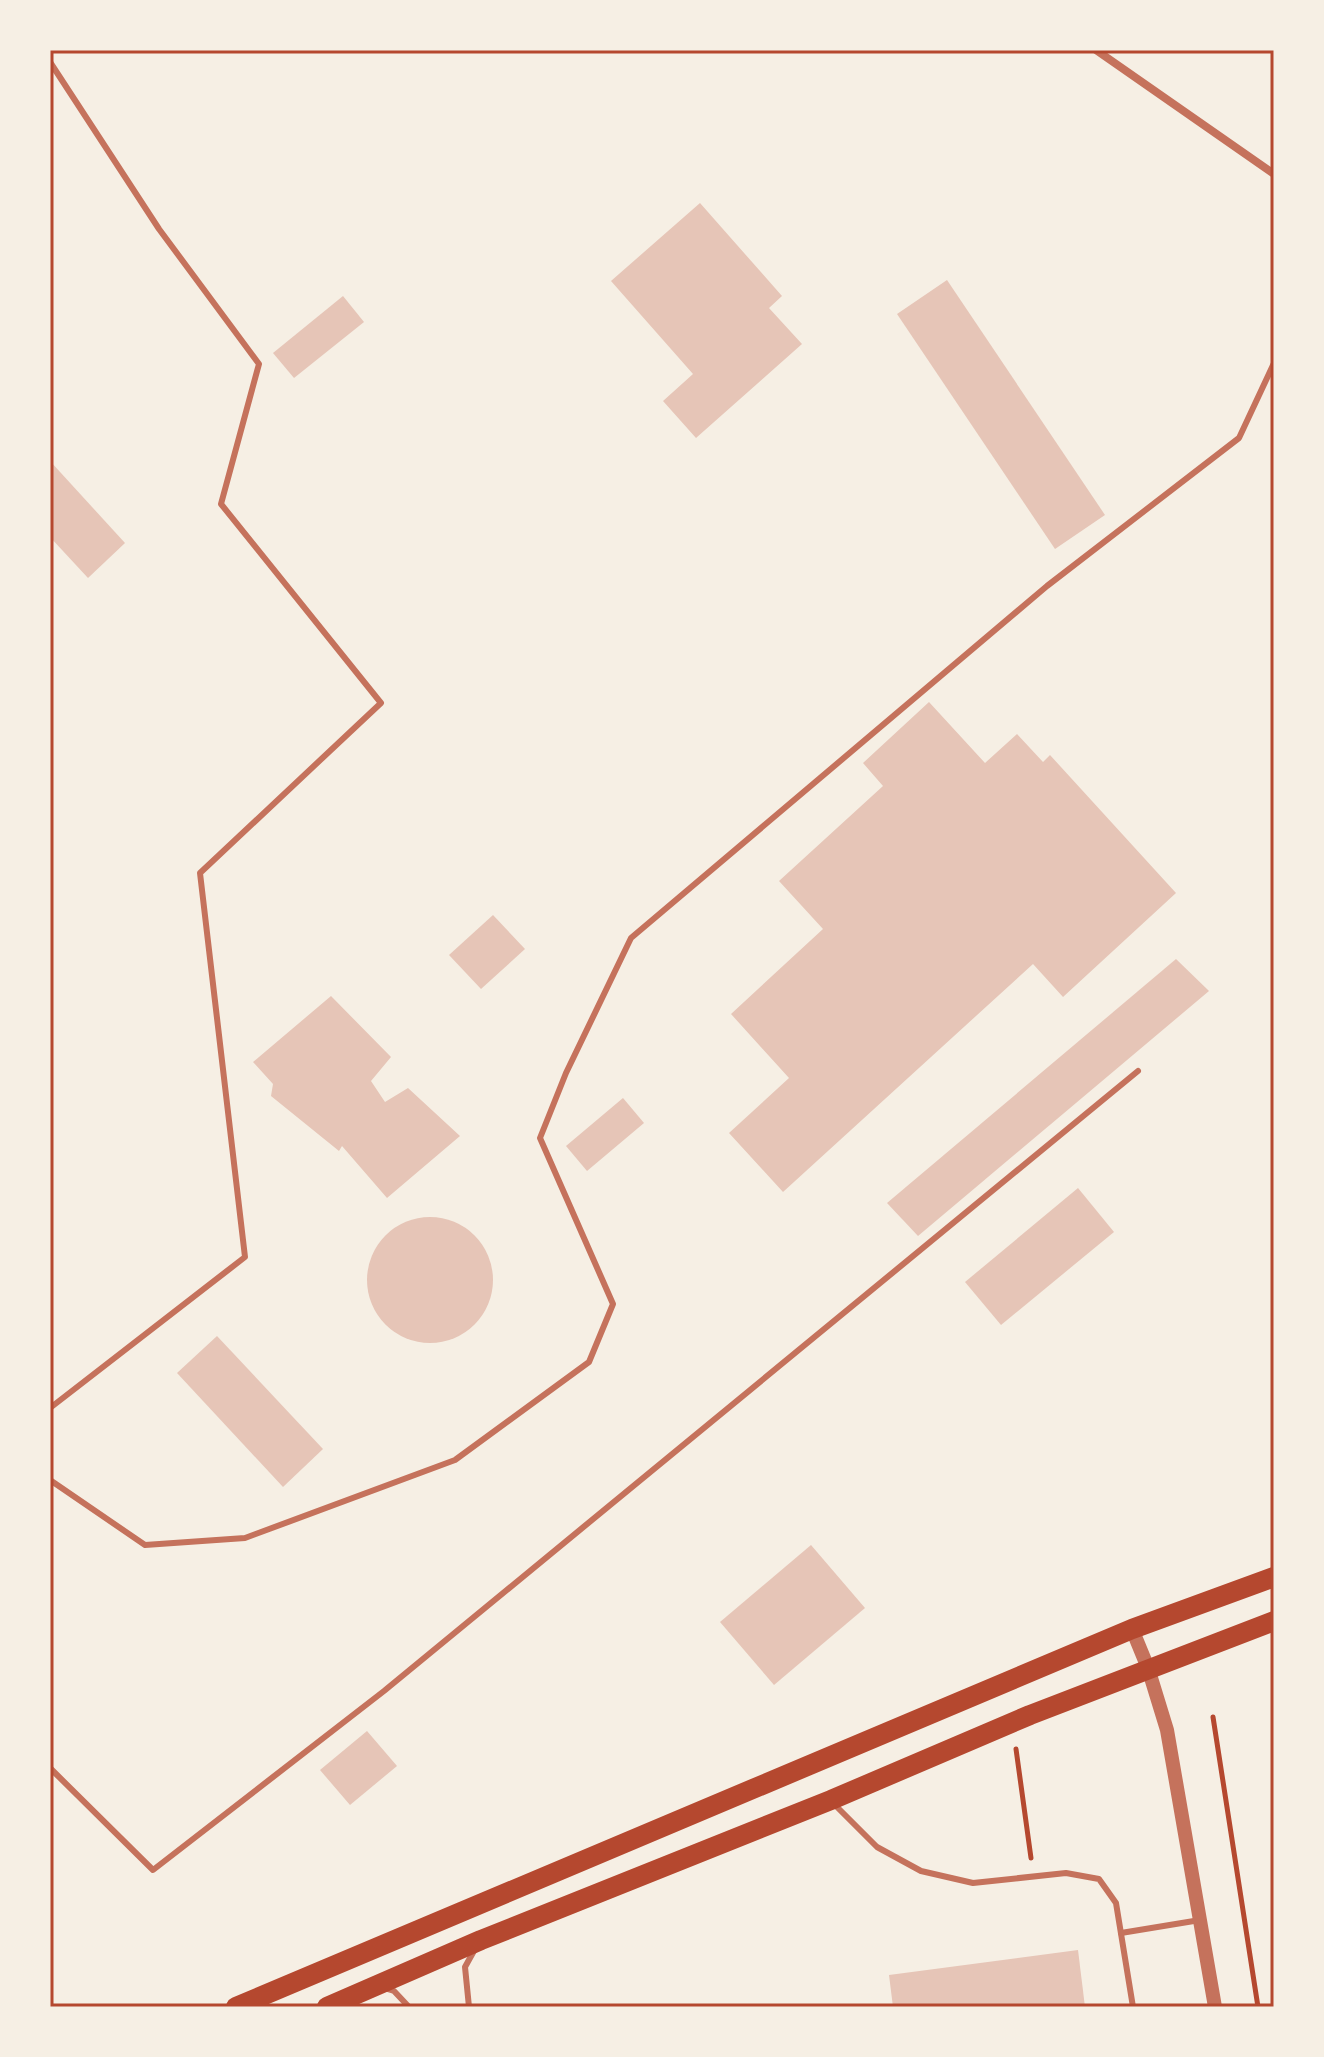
<svg xmlns="http://www.w3.org/2000/svg" width="1324" height="2057" viewBox="0 0 1324 2057" font-family="Mulish,sans-serif">
<style>
.building{fill:#e6c5b7}
.lines{fill:none;stroke-linecap:round;stroke-linejoin:round}
.path{stroke:#b5482f;stroke-width:5}
.service{stroke:#c5725c;stroke-width:6}
.minor{stroke:#c5725c;stroke-width:8}
.tertiary{stroke:#c5725c;stroke-width:14}
.primary{stroke:#b5482f;stroke-width:20}
.neatline{fill:none;stroke:#b5482f;stroke-width:3}
</style>
<rect width="100%" height="100%" fill="#f6efe4"/>
<g class="building">
<path d="M700,203L782,296L769,308L802,344L696,438L663,401L693,374L611,281Z"/>
<path d="M947,280L1105,515L1055,549L897,314Z"/>
<path d="M343,296L364,322L294,378L273,353Z"/>
<path d="M50,461L125,543L88,578L50,537Z"/>
<path d="M929,702L985,763L1017,734L1043,762L1050,755L1176,893L1063,997L1033,964L783,1192L729,1133L789,1078L731,1014L823,929L779,881L883,786L863,763Z"/>
<path d="M493,915L525,949L481,989L449,955Z"/>
<path d="M1176,959L1209,991L918,1236L887,1203Z"/>
<path d="M331,996L391,1057L371,1081L385,1102L408,1088L460,1136L387,1198L342,1146L339,1151L271,1096L273,1084L253,1062Z"/>
<path d="M623,1098L644,1123L587,1171L566,1146Z"/>
<path d="M1078,1188L1114,1232L1001,1325L965,1282Z"/>
<circle cx="430" cy="1280" r="63"/>
<path d="M217,1336L323,1449L283,1487L177,1373Z"/>
<path d="M811,1545L865,1608L774,1685L720,1622Z"/>
<path d="M367,1731L397,1766L350,1805L320,1770Z"/>
<path d="M1078,1950L1085,2007H893L889,1975Z"/>
</g>
<g class="lines">
<g class="path">
<path d="M1213,1717L1258,2007"/>
<path d="M1016,1749L1031,1858"/>
</g>
<g class="service">
<path d="M50,62L159,229L259,364L221,504L381,703L200,873L245,1257L50,1408"/>
<path d="M50,1480L145,1545L245,1538L455,1460L589,1362L613,1304L540,1138L566,1073L631,938L1047,586L1239,438L1274,363"/>
<path d="M50,1768L153,1870L384,1691L1138,1071"/>
<path d="M833,1803L877,1847L921,1871L973,1883L1066,1873L1099,1879L1116,1903L1133,2007"/>
<path d="M1121,1933L1200,1920"/>
<path d="M384,1988L394,1991L409,2007"/>
<path d="M469,2007L465,1967L475,1949"/>
</g>
<path class="minor" d="M1096,50L1274,174"/>
<path class="tertiary" d="M1132,1629L1148,1668L1167,1730L1215,2007"/>
<g class="primary">
<path d="M236,2007L1132,1629L1274,1577"/>
<path d="M327,2007L481,1940L831,1800L1030,1715L1274,1621"/>
</g>
</g>
<rect width="1324" height="2057" fill="none" stroke="#f6efe4" stroke-width="104"/>
<rect x="52" y="52" width="1220" height="1953" class="neatline"/>
</svg>
